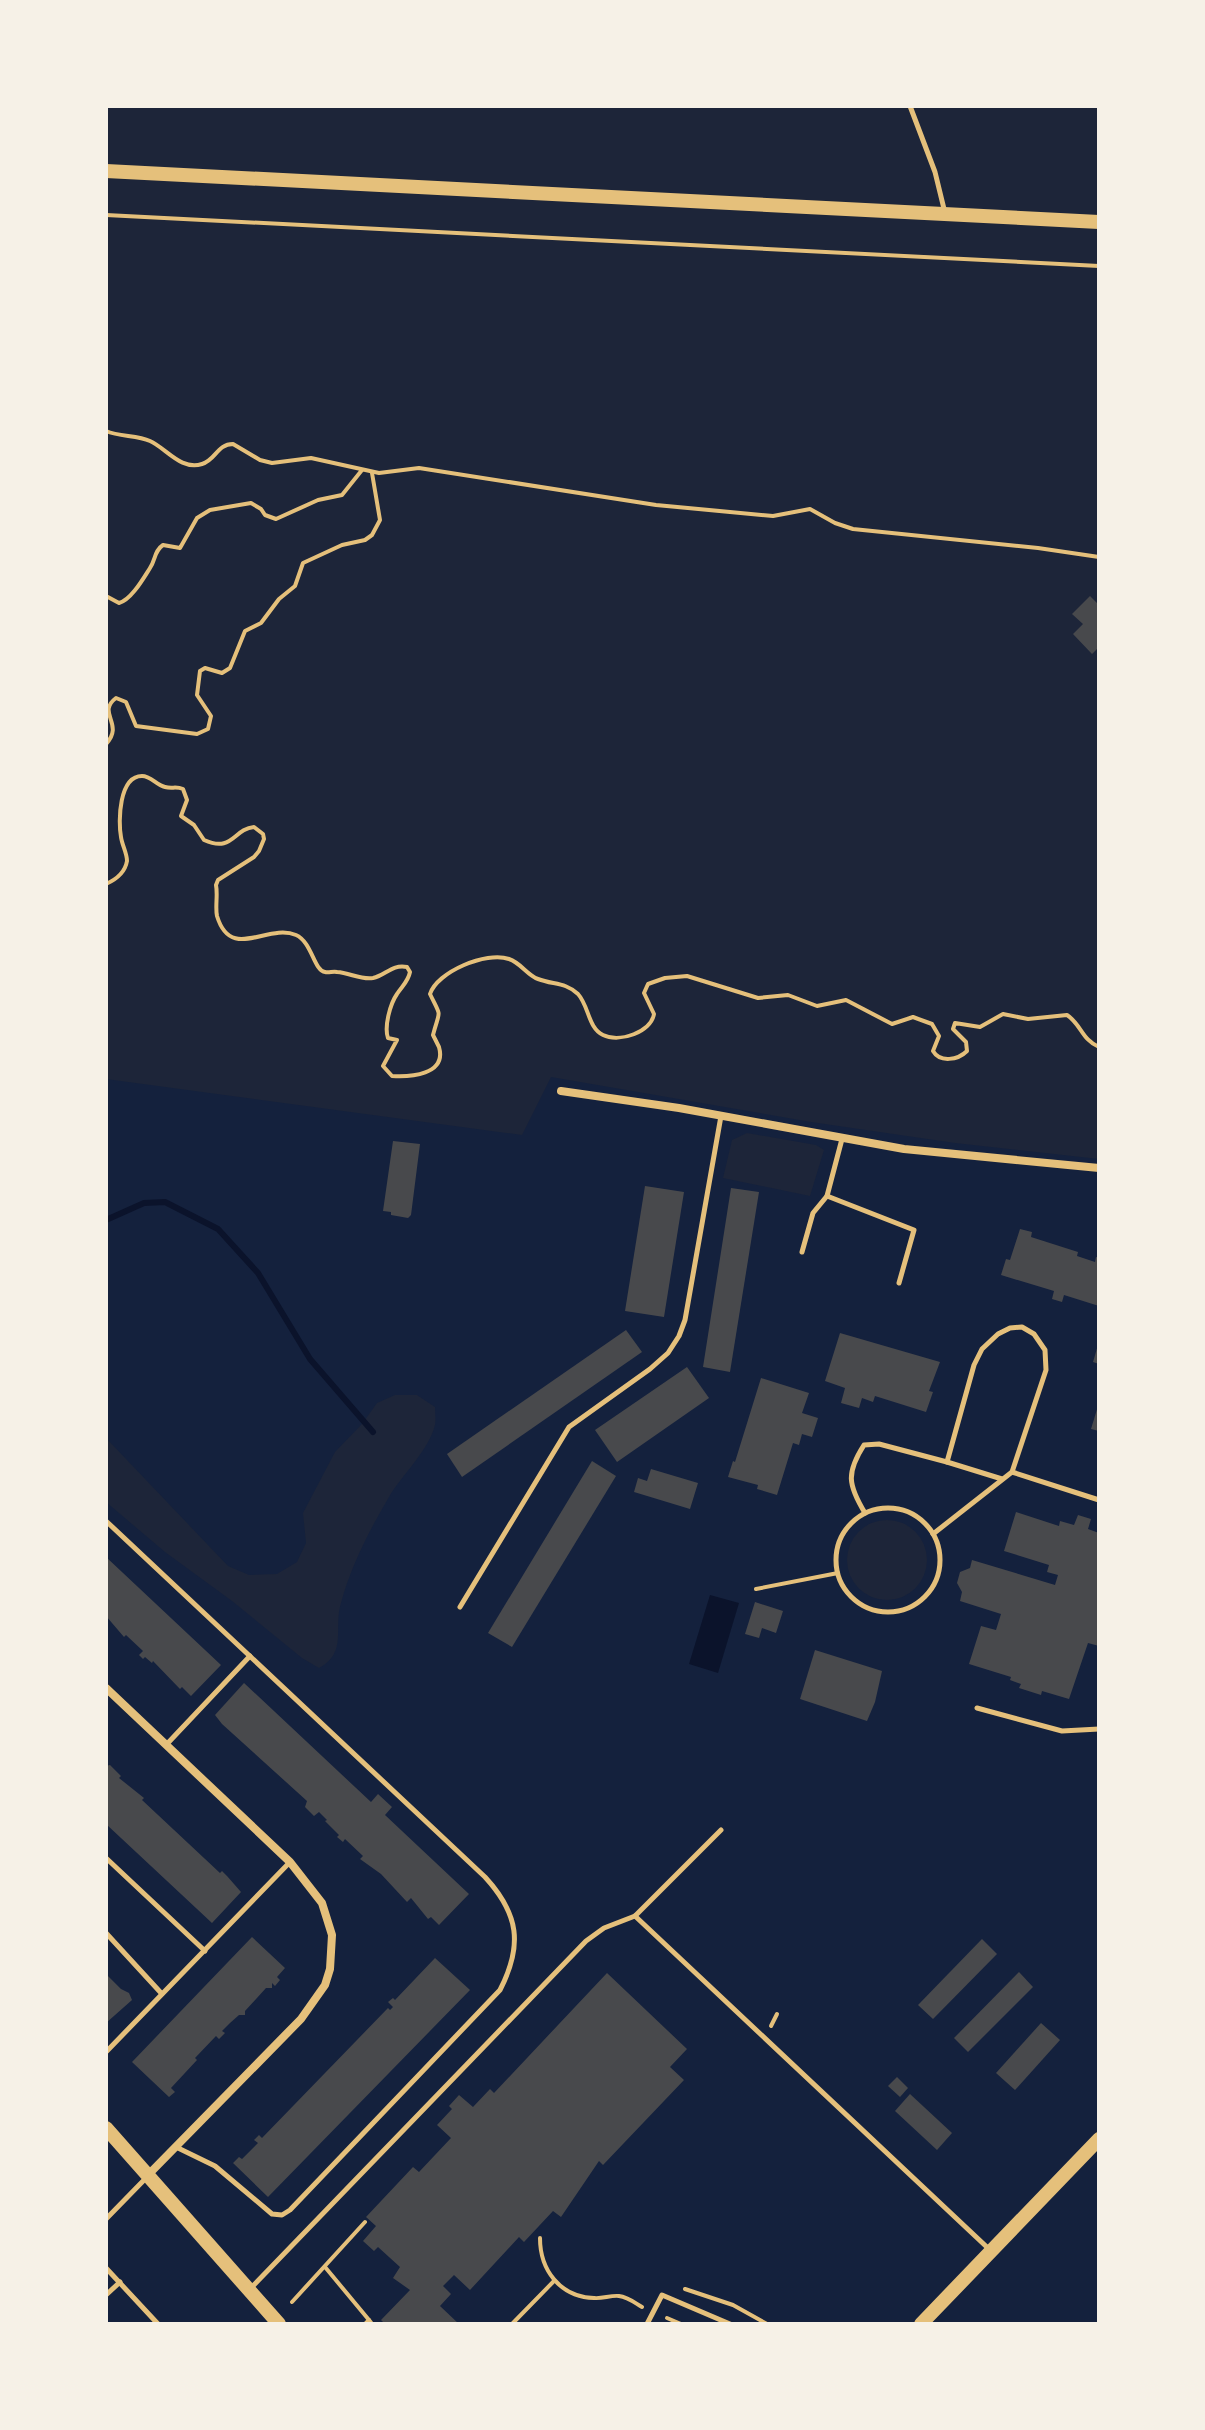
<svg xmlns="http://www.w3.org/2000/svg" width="1205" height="2430" viewBox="0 0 1205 2430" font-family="Raleway,sans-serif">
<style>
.green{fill:#1d2539}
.water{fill:#0b132b}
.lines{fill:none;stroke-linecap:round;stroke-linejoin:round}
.stream{stroke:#0b132b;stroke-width:6}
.building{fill:#48494c}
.path{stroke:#e5c07b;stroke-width:4}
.service{stroke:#e5c07b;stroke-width:5}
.minor{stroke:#e5c07b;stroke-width:8}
.tertiary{stroke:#e5c07b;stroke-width:14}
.secondary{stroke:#e5c07b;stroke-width:14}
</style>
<rect width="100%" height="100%" fill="#14213d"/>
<g class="green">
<path d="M106,106H1099V1159L955,1143L811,1122L551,1077L522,1135L106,1079Z"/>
<path d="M747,1133L816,1145L824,1150L810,1196L723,1178L732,1140Z"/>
<path d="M395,1395H417L435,1407C435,1412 436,1420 435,1425C429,1450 402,1475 389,1497C369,1531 351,1566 341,1603C333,1629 348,1652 319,1668L302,1658L232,1601L165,1552L106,1502V1438L228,1566L249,1575L277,1574L297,1562L306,1543L303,1513L335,1452L362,1424L377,1403Z"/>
<circle cx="887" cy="1560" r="40"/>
</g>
<path class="water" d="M710,1595L739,1603L718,1673L689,1664Z"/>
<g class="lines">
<path class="stream" d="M106,1220L144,1203L165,1202L218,1229L258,1273L310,1359L373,1432"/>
</g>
<g class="building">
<path d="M1090,596L1099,605V651L1097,649L1092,654L1073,634L1083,624L1072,614Z"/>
<path d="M393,1141L420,1144L411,1215L408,1218L391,1215V1212L383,1211Z"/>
<path d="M645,1186L684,1192L664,1317L625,1311Z"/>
<path d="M731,1188L759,1192L730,1372L703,1367Z"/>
<path d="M1020,1229L1032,1232L1031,1237L1078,1252L1077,1256L1095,1262L1096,1257L1099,1258V1306L1064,1295L1062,1302L1052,1299L1054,1291L1001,1275L1006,1259L1010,1260Z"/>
<path d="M626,1330L642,1352L462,1477L447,1454Z"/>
<path d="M840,1333L940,1362L929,1391L933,1392L926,1412L875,1396L873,1402L862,1398L859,1408L841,1403L845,1388L825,1381Z"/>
<path d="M1098,1345H1099V1364L1093,1362Z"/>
<path d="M687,1367L709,1398L617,1462L595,1430Z"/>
<path d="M761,1378L809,1393L802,1413L818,1418L812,1437L802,1434L799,1445L793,1443L777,1495L757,1489L758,1485L728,1477L733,1461L735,1462Z"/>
<path d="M1098,1406H1099V1431L1091,1429Z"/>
<path d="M592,1461L616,1476L512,1647L488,1633Z"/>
<path d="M651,1469L698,1483L690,1509L634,1492L638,1478L647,1481Z"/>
<path d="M1016,1512L1059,1526L1060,1521L1074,1525L1078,1515L1091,1519L1088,1529L1099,1533V1646L1088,1643L1069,1699L1042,1691L1041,1695L1019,1688L1021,1684L1010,1680L1011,1677L969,1664L981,1626L996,1630L1001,1614L960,1601L962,1592L957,1583L960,1572L970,1568L972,1560L1055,1585L1058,1575L1047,1572L1049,1565L1004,1551Z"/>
<path d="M106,1557L221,1665L191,1696L182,1687L180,1689L153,1661L152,1663L145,1657L143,1659L139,1655L143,1651L126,1635L124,1637L106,1616Z"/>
<path d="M755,1602L783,1611L776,1633L762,1628L759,1638L745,1634Z"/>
<path d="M815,1650L882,1671L875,1702L867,1721L800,1699Z"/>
<path d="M244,1683L371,1802L378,1794L392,1807L385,1815L469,1894L439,1925L431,1917L428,1919L411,1898L407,1902L381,1874L360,1859L363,1856L345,1839L343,1842L337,1837L339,1835L325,1821L327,1820L319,1812L314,1816L305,1807L307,1801L222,1724L215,1715Z"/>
<path d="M110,1765L121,1776L119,1778L144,1798L142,1800L220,1873L222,1871L227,1876L241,1892L212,1923L106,1824V1766Z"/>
<path d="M252,1937L285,1968L277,1977L280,1980L275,1986L272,1983V1988H266L245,2011V2015H239L230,2023L222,2031L225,2033L219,2039L216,2036L195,2058L197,2060L171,2088L175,2092L169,2097L132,2062Z"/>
<path d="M982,1939L997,1954L933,2019L918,2005Z"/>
<path d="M435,1958L470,1990L268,2197L233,2163L239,2157L242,2159L258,2143L254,2140L259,2135L262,2138L388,2008L390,2010L393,2007L388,2002L393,1998L395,2000Z"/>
<path d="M1019,1972L1033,1987L968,2052L954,2038Z"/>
<path d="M607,1973L687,2049L670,2067L684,2080L603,2165L599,2161L561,2217L553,2211L524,2242L519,2237L470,2290L454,2275L443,2286L451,2294L440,2306L459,2324H385L381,2320L410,2290L393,2278L400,2267L378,2247L374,2251L363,2241L376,2226L366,2217L413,2167L419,2172L451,2138L437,2125L452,2109L449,2106L459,2095L473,2107L490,2089L494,2093Z"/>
<path d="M106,1974L121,1989L129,1993L132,2000L106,2023Z"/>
<path d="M1041,2023L1060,2040L1015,2090L996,2073Z"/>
<path d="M897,2077L908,2088L900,2097L888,2086Z"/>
<path d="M910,2094L952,2133L937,2150L895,2111Z"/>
</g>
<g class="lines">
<g class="path">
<path d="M566,106H593"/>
<path d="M106,215L1099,266"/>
<path d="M106,431C120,437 137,435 150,441C166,448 181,471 202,464C216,460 217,444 233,444L260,460L272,463L311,458L379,473L419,468L656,505L773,516L810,509L835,523L853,529L1038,548L1099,557"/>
<path d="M106,596L119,603C131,600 143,579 150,568C156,559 154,551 163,545L180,548L197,518L210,510L251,503L261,509L265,515L276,519L318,500L342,495L362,470"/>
<path d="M106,744C125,724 96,713 116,698L126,702L136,726L197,734L208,729L211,716L197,695L200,671L205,668L222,673L230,668L245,631L261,623L279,599L295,586L303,563L342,545L365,540L372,535L380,520L372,473"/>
<path d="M106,884C115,880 125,873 127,861C127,853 122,845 121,837C118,821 119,776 142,776C151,776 156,785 165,787C172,789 176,786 183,789L187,800L181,816L194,825L204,840C233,853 233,829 254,827L263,834L264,839L259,851L254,857L218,880L216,885C218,895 215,907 217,916C231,962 267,923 296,935C312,942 314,971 325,972C329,973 333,971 337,972C350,973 361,980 373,978C386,975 392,964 407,967L410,972C408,982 402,986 397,994C390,1004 384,1027 388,1038L397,1040L383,1066L392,1076C410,1077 447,1075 439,1047C437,1043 435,1039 433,1035C440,1008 442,1019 430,994C437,972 486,951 509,959C521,963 527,975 538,979C554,985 565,982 578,994C589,1006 588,1028 603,1035C620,1043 651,1032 654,1014L644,993L648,984L665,978L687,976L758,998L788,995L817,1006L846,1000L892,1024L913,1017L932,1024L939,1036L933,1051C940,1063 958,1060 967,1051L966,1042L953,1029L955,1023L980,1027L1003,1014L1028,1019L1067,1015C1081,1024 1082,1040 1099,1047"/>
<path d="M756,1589L838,1573"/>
<path d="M771,2026L777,2014"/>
<path d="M540,2238C540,2270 560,2297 594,2298C602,2299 611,2295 619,2296C628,2297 635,2303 642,2307"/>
<path d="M325,2267L369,2320"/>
<path d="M685,2289L733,2305L767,2324"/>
<path d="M292,2302L365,2222"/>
<path d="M667,2318L681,2324"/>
<path d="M365,2324L369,2320L372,2324"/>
<path d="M512,2324L554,2281"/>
</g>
<g class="service">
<path d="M910,106L935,172L945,213"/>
<path d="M827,1196L914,1230L899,1283"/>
<path d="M802,1252L813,1213L827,1196L842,1139"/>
<path d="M947,1462L1002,1479"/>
<path d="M1012,1472L1099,1500"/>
<circle cx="888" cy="1560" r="52"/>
<path d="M865,1513C848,1485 846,1473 864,1445L879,1444L947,1462L974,1365L982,1349L998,1334L1010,1328L1022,1327L1034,1334L1045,1350L1046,1370L1012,1472L933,1534"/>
<path d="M106,1521L485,1877C519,1914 523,1945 500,1990L290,2210L282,2215L272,2214L215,2166L178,2148"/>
<path d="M460,1607L569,1427L650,1369L668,1353L679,1336L685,1320L721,1116"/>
<path d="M977,1708L1062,1731L1099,1729"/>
<path d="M166,1745L250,1656"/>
<path d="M106,1858L205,1951"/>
<path d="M635,1916L990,2250"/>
<path d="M106,1933L162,1994"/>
<path d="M106,2052L290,1862"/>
<path d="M106,2219L147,2177"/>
<path d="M106,2268L158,2324"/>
<path d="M249,2290L586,1941L604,1928L635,1916L721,1830"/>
<path d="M106,2295L120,2282"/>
<path d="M647,2324L662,2295L730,2324"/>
</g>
<g class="minor">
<path d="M561,1091L679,1108L904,1149L1099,1168"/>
<path d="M106,1688L290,1862L322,1903L332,1935L330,1969L325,1985L301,2019L149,2174"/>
</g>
<g class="tertiary">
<path d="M106,171L1099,222"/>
<path d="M921,2324L1099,2139"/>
</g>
<path class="secondary" d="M106,2128L279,2324"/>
</g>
<rect width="1205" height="2430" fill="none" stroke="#f6f1e7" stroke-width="216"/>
</svg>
